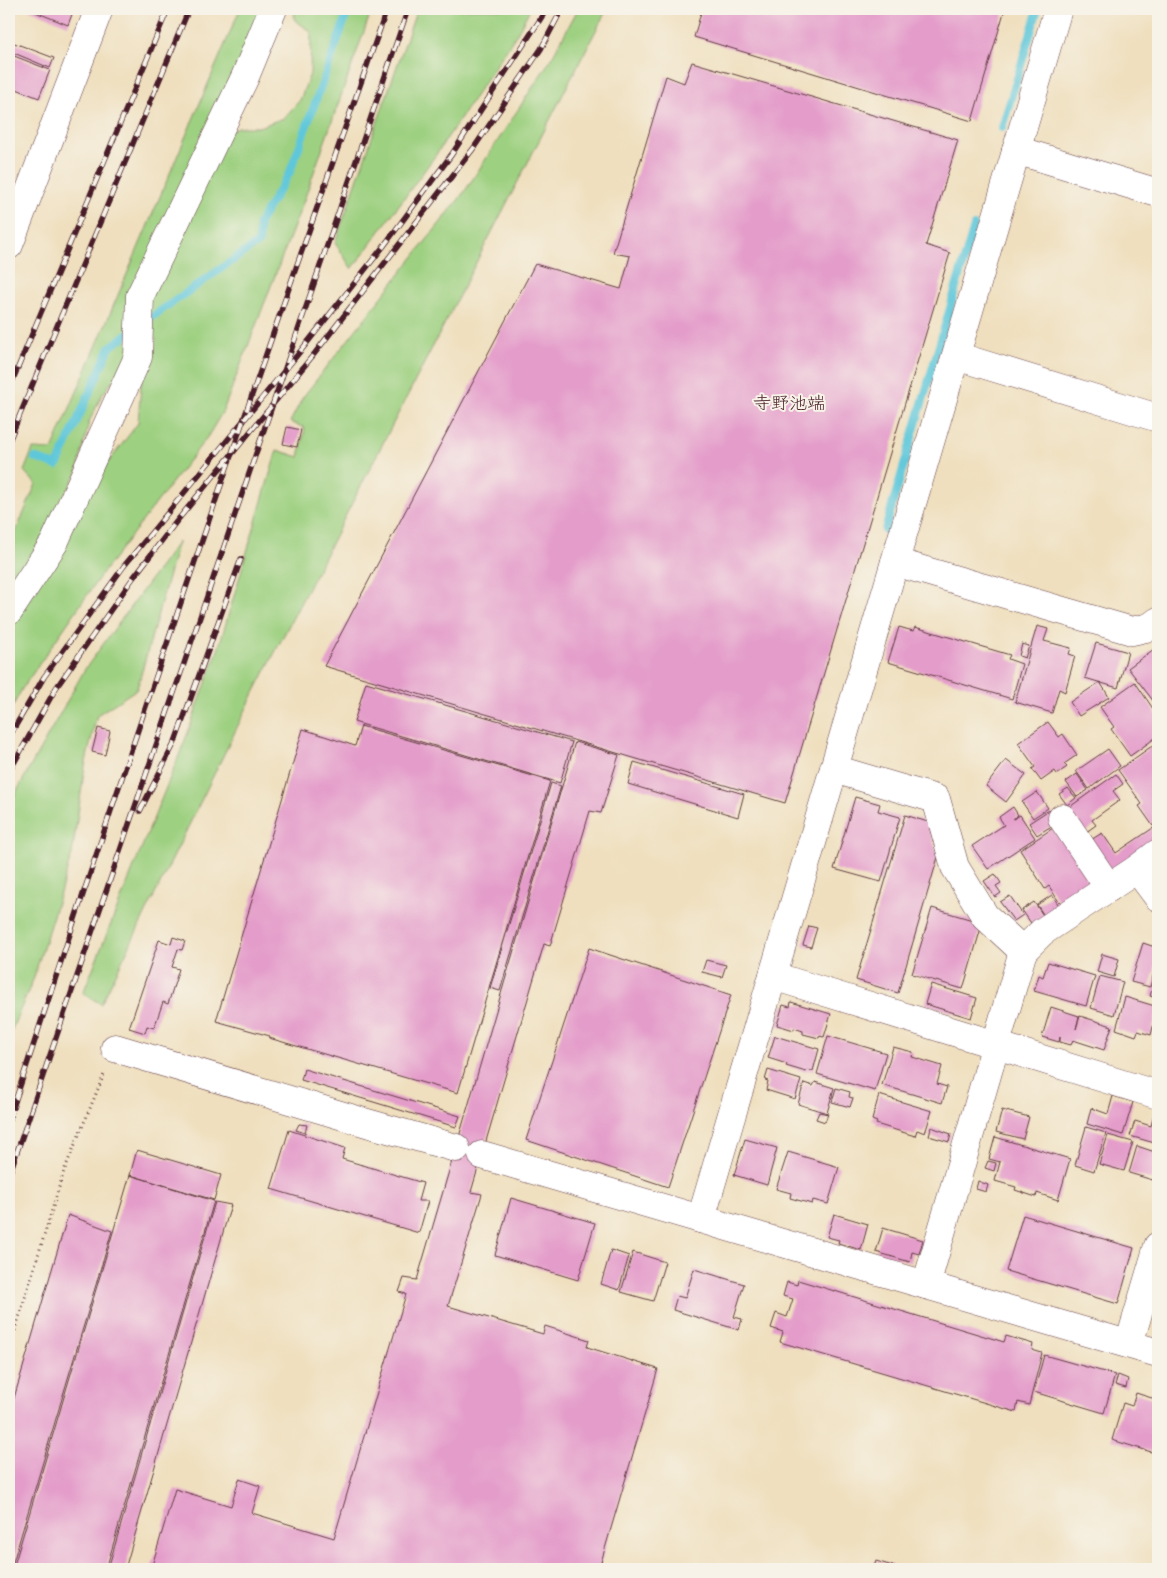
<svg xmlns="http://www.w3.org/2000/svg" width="1167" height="1578" viewBox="0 0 1167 1578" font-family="'Playpen Sans','Klee One',sans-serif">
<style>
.green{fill:#9dd080;stroke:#747856}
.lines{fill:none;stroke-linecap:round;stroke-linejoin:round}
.stream{stroke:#5ec7da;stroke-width:8}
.building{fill:#e49dca}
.minor-casing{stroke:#633c41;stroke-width:29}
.path{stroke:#633c41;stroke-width:3;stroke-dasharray:1 4;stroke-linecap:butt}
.minor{stroke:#fff;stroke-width:28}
.rail-casing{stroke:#4a1f2b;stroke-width:5.5}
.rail{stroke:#f7f3e8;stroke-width:4;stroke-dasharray:11;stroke-linecap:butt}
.labels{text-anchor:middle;stroke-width:4;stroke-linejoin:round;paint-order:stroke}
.quarter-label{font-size:18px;fill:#4a1f2b;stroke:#f7f3e8}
</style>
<rect width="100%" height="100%" fill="#f7f3e8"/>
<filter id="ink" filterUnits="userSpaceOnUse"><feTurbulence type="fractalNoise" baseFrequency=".02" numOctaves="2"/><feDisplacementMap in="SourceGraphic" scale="10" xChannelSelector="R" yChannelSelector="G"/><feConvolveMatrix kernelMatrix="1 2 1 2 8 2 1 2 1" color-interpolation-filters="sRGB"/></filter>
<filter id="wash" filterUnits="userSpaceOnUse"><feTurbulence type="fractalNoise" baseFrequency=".0096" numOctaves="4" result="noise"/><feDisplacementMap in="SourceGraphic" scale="20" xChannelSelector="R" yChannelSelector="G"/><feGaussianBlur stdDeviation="1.12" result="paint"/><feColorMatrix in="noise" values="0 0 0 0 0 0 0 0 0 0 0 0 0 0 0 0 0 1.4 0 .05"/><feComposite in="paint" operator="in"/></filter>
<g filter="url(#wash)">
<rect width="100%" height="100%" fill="#efdfbe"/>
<g class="green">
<path d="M240,9H265L125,364L102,395L89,422L77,473L9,598V548L36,484L24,471L33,449L52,450Z"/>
<path d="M295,9H372L304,200L223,411L208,436L101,575L22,689L9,713V625L54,559L95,480L138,423L144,347L145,298L227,133L238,127H259L284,118L300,100L310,74L311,32L294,19Z"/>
<path d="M417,9H530L516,35L435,156L352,269L335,243Z"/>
<path d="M578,9H607L255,691L101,1004L83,993L184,743L218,650L277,450L299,457L305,428L290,422L303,397L463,194L551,59Z"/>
<path d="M178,542L137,689L97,715L85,766L72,854L33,980L9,1036V805L85,669Z"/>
</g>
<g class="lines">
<g class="stream">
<path d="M1002,128L1038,9"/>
<path d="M146,321L259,242V223L290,172L349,9"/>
<path d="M35,458L57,466L110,347L129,333"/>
<path d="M885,530L974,226"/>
</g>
</g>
<g id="blocks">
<g class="building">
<path d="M28,9H74L68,25Z"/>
<path d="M702,9H1005L972,121L694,37Z"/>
<path d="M9,41L54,58L50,68L9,51Z"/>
<path d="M9,54L50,70L39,98L9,86Z"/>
<path d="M692,62L958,140L926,245L950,253L785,803L324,666L535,264L621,289L630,256L613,253L666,76L684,83Z"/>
<path d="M287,427L301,430L297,447L283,444Z"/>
<path d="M1037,626L1048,629L1044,641L1071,648L1069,654L1075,656L1065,692L1059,689L1052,713L1015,702Z"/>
<path d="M899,627L913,631L915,627L1010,655L1008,659L1022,664L1012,699L888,662Z"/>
<path d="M1096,643L1128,652L1118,688L1085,678Z"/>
<path d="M1022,644L1029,646L1025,658L1019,656Z"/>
<path d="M1154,649L1158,655V707L1128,668Z"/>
<path d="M366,682L572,742L560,783L354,722Z"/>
<path d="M1100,682L1109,697L1079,716L1070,702Z"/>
<path d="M1135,682L1158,716V736L1130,756L1111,729L1114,727L1100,707Z"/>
<path d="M1048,722L1059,737L1063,734L1077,755L1064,764L1067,767L1057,774L1055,771L1041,781L1032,769L1035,767L1018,743Z"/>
<path d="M361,726L550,781L458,1093L269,1038L270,1036L216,1021L303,729L355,746Z"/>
<path d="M98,728L110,731L105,755L92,752Z"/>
<path d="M575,742L619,755L601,813L590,811L550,946L544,944L471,1192L482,1194L448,1306L543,1334L545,1326L589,1340L587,1347L658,1369L599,1569H151L175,1489L231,1506L239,1479L260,1486L252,1513L334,1538L406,1294L399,1292L404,1278L417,1280Z"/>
<path d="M1152,746L1158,755V827L1156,824L1153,826L1139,806L1142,804L1118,770Z"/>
<path d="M1108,749L1120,766L1089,789L1076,771Z"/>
<path d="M1006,760L1026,775L1006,802L986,786Z"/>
<path d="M634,762L744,794L738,817L628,784Z"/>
<path d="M1077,774L1088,790L1077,797L1066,782Z"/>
<path d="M1116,774L1123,784L1113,791L1120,800L1092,820L1096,825L1082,835L1064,811Z"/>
<path d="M551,783L561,786L500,991L490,988Z"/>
<path d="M1068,788L1076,798L1067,805L1059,794Z"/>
<path d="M1037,792L1048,808L1033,818L1022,802Z"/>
<path d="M855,797L880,804L878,811L900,817L881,882L834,869Z"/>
<path d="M1013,807L1018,815L1013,819L1020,815L1035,838L988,869L972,846L1004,825L999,817Z"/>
<path d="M1049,810L1058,822L1037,835L1029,823Z"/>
<path d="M905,815L928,822L938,857L898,993L856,980Z"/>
<path d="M1059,824L1093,888L1065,907L1060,901L1059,902L1049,886L1045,889L1020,850Z"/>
<path d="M1153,828L1158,837V844L1109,877L1086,843L1102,833L1116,853Z"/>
<path d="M995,874L1001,883L996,886L1001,893L995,897L984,881Z"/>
<path d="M1052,895L1062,910L1047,920L1037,905Z"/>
<path d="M1010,896L1023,915L1014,921L1000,902Z"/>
<path d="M1034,902L1047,921L1035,929L1022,910Z"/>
<path d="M932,908L976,921L981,928L963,989L912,974Z"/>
<path d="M809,926L817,928L811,947L803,945Z"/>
<path d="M173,937L185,941L182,950L178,949L172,967L179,969L168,1004L163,1002L154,1028L147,1026L145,1033L129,1028L159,940L171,944Z"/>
<path d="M1143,943L1158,948V958L1150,987L1131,982Z"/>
<path d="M589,948L731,995L668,1187L526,1140Z"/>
<path d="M1102,954L1119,959L1114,977L1097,972Z"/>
<path d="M706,960L726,965L722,977L702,972Z"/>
<path d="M1048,962L1095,976L1086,1006L1034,991L1039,975L1043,977Z"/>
<path d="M1158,969V998L1150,996Z"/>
<path d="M1100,976L1123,982L1114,1015L1091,1008Z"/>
<path d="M931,984L977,998L971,1018L925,1004Z"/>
<path d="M1125,997L1158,1007L1151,1035L1138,1031L1136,1036L1116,1029Z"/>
<path d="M791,1002L831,1014L824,1037L819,1036V1038L803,1034V1031L794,1028V1030L777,1025L783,1005L790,1007Z"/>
<path d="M1051,1007L1079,1016L1076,1029L1080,1016L1112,1026L1104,1050L1073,1040L1071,1045L1060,1042V1037L1059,1042L1042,1037Z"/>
<path d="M775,1036L819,1049L813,1071L807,1070L806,1072L786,1066L787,1064L768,1058Z"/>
<path d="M828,1036L886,1053L875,1091L817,1074Z"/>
<path d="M893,1047L913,1052L912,1057L942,1066L937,1084L947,1087L942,1103L882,1085Z"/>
<path d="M304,1069L460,1116L456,1127L301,1080Z"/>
<path d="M768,1070L801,1080L795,1099L766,1090L768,1081L765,1080Z"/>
<path d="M815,1082L834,1088L827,1113L798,1104L804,1083L813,1086Z"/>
<path d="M836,1088L850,1092L849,1097L853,1098L850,1107L832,1102Z"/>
<path d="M879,1095L932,1111L925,1133L917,1130L915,1136L876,1124L877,1122L872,1120Z"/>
<path d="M1113,1096L1133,1102L1123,1135L1087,1124L1091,1108L1108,1114Z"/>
<path d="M1156,1108L1158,1109V1144L1130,1136L1135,1121L1151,1126Z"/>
<path d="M1002,1110L1029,1117L1023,1139L996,1132Z"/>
<path d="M819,1112L828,1114L825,1122L816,1119Z"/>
<path d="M299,1124L307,1125L305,1133L296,1130Z"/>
<path d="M931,1127L951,1134L949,1142L929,1136Z"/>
<path d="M1086,1127L1106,1133L1094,1171L1075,1165Z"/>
<path d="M289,1130L345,1148L342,1159L423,1183L418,1201H428L419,1233L271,1189Z"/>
<path d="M1108,1135L1133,1142L1124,1171L1099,1164Z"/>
<path d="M995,1137L1070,1159L1058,1200L1037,1193L1036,1197L1015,1190L1016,1187L995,1181L1000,1162L989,1159Z"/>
<path d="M745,1139L777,1148L767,1185L734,1175Z"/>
<path d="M1137,1146L1158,1153V1175L1156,1181L1129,1173Z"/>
<path d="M137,1150L221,1175L214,1200L130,1175Z"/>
<path d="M788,1152L839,1167L828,1204L813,1200L812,1204L790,1198L791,1193L776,1189Z"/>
<path d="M988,1161L996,1163L994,1171L985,1168Z"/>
<path d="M130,1175L214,1201L106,1569H13Z"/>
<path d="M978,1181L988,1185L986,1192L976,1189Z"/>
<path d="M511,1198L595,1223L578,1280L495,1255Z"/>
<path d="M215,1202L231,1205L125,1569H108Z"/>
<path d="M834,1214L868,1224L861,1250L838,1243L839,1240L827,1237Z"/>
<path d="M68,1215L112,1231L11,1569H9V1415Z"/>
<path d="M1023,1215L1134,1248L1118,1304L1006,1271Z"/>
<path d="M883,1228L923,1240L919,1254L912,1252L910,1262L876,1252Z"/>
<path d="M611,1250L629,1256L619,1290L601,1284Z"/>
<path d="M633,1252L665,1262L653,1301L621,1292Z"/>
<path d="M694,1269L744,1284L734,1317L742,1319L739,1330L673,1310L677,1296L685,1298Z"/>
<path d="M798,1280L1004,1342L1006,1336L1033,1344L1032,1350L1042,1353L1029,1405L1018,1402L1016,1412L780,1342L783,1332L771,1328L776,1313L787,1317L793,1299L783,1296L787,1282L797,1285Z"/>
<path d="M1044,1355L1115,1375L1104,1413L1034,1392Z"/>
<path d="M1118,1375L1128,1379L1126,1388L1115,1385Z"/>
<path d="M1136,1393L1158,1400L1157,1414H1158V1454L1112,1440L1123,1403L1132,1406Z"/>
<path d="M876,1561L903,1569H873Z"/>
</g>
</g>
</g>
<g filter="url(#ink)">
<use href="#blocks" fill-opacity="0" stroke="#633c41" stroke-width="1"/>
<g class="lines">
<g class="minor-casing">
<g id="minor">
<path d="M1016,150L1158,193"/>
<path d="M9,245L99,9"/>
<path d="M956,356L1158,418"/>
<path d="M895,562L1132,631L1150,627L1158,621"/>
<path d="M9,611L54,543L138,357L140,296L245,77L273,9"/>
<path d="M834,769L936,799L955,867L985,916L1023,951L926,1285"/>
<path d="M1062,818L1109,888"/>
<path d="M1137,869L1158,897"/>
<path d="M1023,951L1042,932L1137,869L1158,853"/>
<path d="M773,976L1158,1095"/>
<path d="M115,1048L367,1123L456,1148"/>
<path d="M482,1155L1158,1353"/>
<path d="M701,1219L1058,9"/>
<path d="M1129,1344L1158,1246"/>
</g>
</g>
<path class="path" d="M9,1350L64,1171L105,1072"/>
<use href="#minor" class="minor"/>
<g class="rail-casing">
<g id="rail">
<path d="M9,389L168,9"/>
<path d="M9,441L189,9"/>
<path d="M9,737L44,677L124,566L303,348L383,247L452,154L547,9"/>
<path d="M9,772L56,688L133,578L176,522L315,353L473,149L541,49L562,9"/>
<path d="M140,811L175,742L241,559"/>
<path d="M9,1120C130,748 256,378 387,9"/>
<path d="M9,1175L408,9"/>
</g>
</g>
<use href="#rail" class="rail"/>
</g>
</g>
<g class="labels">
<g class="quarter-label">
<text x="789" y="409">寺野池端</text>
</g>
</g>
<rect width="1167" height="1578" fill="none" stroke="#f7f3e8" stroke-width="30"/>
</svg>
